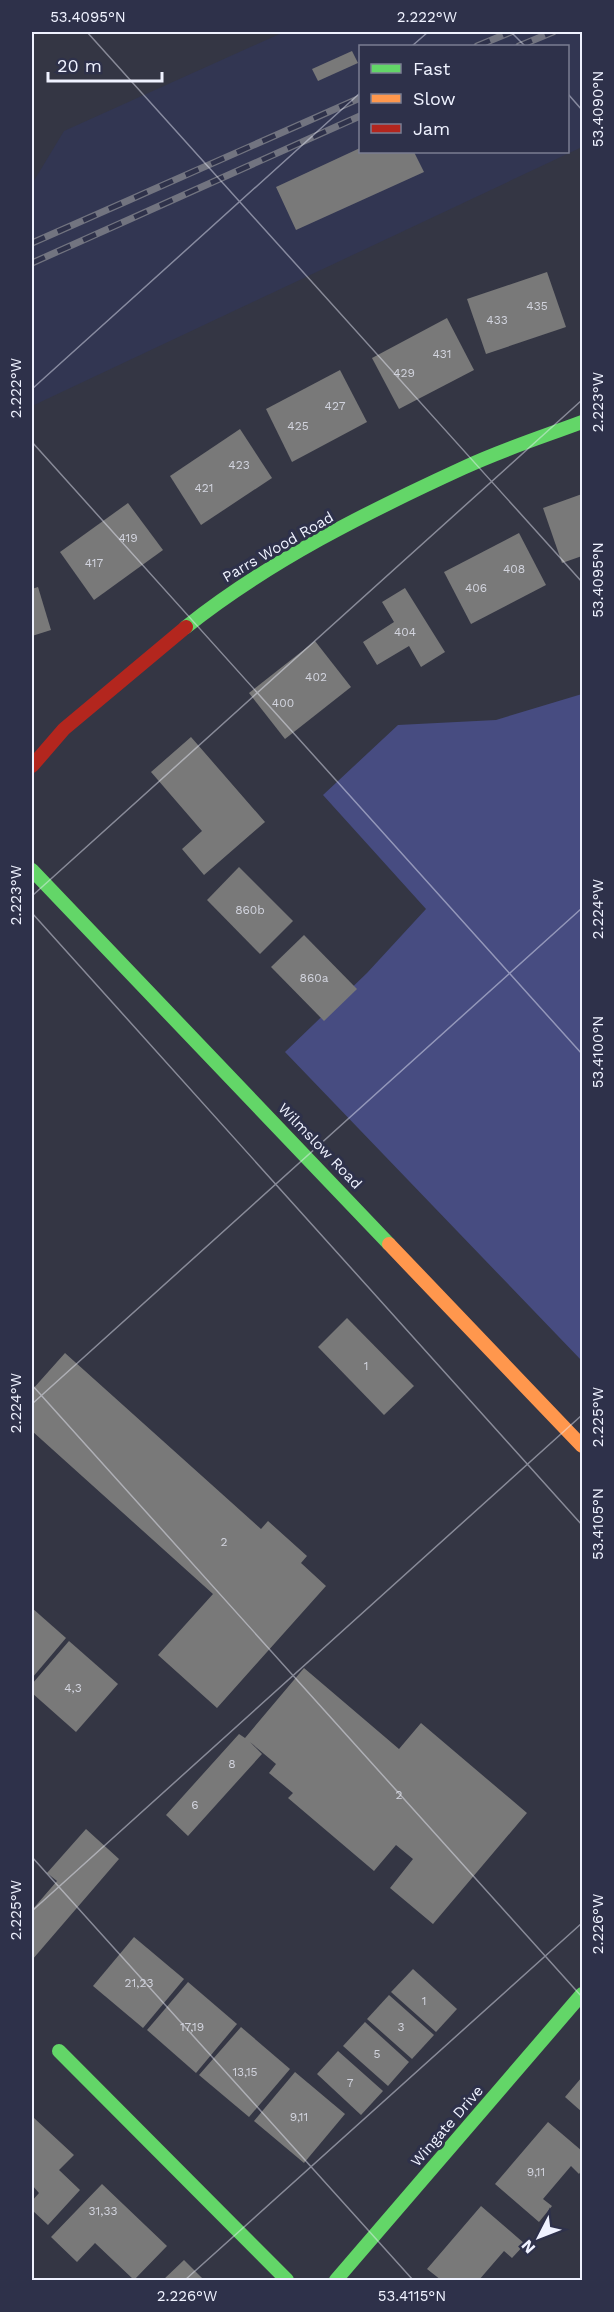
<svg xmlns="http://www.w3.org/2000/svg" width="614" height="2312" viewBox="0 0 614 2312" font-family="'Work Sans',sans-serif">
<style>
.built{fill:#323652;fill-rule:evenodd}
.green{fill:#474c81}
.building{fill:#797979}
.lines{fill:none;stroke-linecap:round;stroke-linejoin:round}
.fast{stroke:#63d668;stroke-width:14}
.slow{stroke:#ff974d;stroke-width:14}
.jam{stroke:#b3261e;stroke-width:14}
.rail-casing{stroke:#727480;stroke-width:7}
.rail{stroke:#2e314a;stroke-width:4.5;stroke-dasharray:14;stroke-linecap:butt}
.ticks{fill:none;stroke:#eff2ff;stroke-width:1.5;stroke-opacity:0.45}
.labels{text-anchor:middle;stroke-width:6;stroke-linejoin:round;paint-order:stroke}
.number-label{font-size:12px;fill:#d2d4de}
.street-label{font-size:15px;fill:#eff2ff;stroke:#2e314a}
.neatline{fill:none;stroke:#eff2ff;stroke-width:2}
.ticks-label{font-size:15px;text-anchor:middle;fill:#eff2ff}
</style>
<rect width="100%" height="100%" fill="#343644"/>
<path class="built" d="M284,32H582V147L32,406V184L64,131ZM360,46H568V152H360Z"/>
<path class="green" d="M582,694V1361L285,1052L367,973L426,909L323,795L398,725L496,720Z"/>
<g class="building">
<path d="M352,51L358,63L318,81L312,69Z"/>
<path d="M360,148V152H414L424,172L296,230L276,187Z"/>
<path d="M547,272L566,327L486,354L467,299Z"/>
<path d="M447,318L474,370L399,409L372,358Z"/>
<path d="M340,370L367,422L292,462L266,409Z"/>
<path d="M240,429L272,478L201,525L170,476Z"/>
<path d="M582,494V556L562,563L543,508Z"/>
<path d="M128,503L163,550L94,600L60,552Z"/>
<path d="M519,533L546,585L471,624L444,572Z"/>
<path d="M38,587L51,630L32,636V589Z"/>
<path d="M405,588L445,652L421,667L409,646L377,665L363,642L394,622L382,602Z"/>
<path d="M315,641L351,687L285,739L249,693Z"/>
<path d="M191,737L265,822L204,875L182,849L202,831L151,772Z"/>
<path d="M239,867L293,921L260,954L207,900Z"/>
<path d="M304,935L357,989L324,1021L271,967Z"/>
<path d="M347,1318L414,1386L384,1415L318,1347Z"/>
<path d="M65,1353L261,1529L268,1521L307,1556L301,1563L326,1586L217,1708L158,1655L213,1594L32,1431V1390Z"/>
<path d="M32,1608L66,1638L32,1678Z"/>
<path d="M69,1641L118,1684L76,1732L32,1693V1684Z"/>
<path d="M304,1668L399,1749L421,1723L527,1813L433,1924L390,1888L413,1859L396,1845L374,1871L288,1798L293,1793L269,1773L276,1764L250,1742L262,1754L188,1836L166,1815L239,1734L245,1738Z"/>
<path d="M86,1829L119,1859L32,1960V1910L57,1881L47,1873Z"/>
<path d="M134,1937L184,1979L143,2028L93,1986Z"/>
<path d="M413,1969L457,2009L436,2032L391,1992Z"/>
<path d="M188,1982L237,2024L196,2073L147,2030Z"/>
<path d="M389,1995L434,2035L412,2059L367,2019Z"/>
<path d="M365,2022L409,2062L388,2086L343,2046Z"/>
<path d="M241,2027L290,2069L249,2117L199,2075Z"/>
<path d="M338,2051L383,2091L361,2115L317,2074Z"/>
<path d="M295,2072L345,2114L304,2163L254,2121Z"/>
<path d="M582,2077V2112L565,2097Z"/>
<path d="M34,2118L74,2155L59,2170L80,2190L48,2225L32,2210V2201L39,2193L32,2185V2120Z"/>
<path d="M548,2122L582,2151V2170L579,2174L571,2166L543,2199L552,2206L539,2222L495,2184Z"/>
<path d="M102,2184L167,2246L134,2280L95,2243L77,2262L51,2237Z"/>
<path d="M481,2206L525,2244L512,2258L504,2251L479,2280H441L427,2269Z"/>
<path d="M184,2260L204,2280H163Z"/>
</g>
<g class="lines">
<g class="fast">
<path d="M186,627C269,561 367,512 463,468C501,450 542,437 582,422"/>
<path d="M32,870L389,1244"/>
<path d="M59,2051L287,2280"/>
<path d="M336,2280L582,1994"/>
</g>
<path class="slow" d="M389,1244L582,1446"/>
<path class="jam" d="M32,766L64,729L186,627"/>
<g class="rail-casing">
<g id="rail">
<path d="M477,46L511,32"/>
<path d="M519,46L553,32"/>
<path d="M32,243L360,98"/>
<path d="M32,263L360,116"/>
</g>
</g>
<use href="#rail" class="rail"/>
</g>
<path class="ticks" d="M87,32L582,582M511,32L525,46M412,46L428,32M568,94L582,110M32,389L360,93M32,442L582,1054M32,896L582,400M32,913L582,1525M32,1385L582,1997M32,1404L582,908M32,1857L413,2280M32,1911L582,1415M185,2280L582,1923"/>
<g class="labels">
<g class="number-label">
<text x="537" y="310">435</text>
<text x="497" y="324">433</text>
<text x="442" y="358">431</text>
<text x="404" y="377">429</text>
<text x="335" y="410">427</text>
<text x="298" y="430">425</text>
<text x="239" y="469">423</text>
<text x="204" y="492">421</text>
<text x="128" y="542">419</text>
<text x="94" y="567">417</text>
<text x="514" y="573">408</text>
<text x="476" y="592">406</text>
<text x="405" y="636">404</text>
<text x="316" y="681">402</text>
<text x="283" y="707">400</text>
<text x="250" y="914">860b</text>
<text x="314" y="982">860a</text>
<text x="366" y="1370">1</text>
<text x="224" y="1546">2</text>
<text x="73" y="1692">4,3</text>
<text x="232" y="1768">8</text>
<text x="399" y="1799">2</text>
<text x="195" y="1809">6</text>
<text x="139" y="1987">21,23</text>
<text x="424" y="2005">1</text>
<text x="192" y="2031">17,19</text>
<text x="401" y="2031">3</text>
<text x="377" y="2058">5</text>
<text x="245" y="2076">13,15</text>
<text x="350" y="2087">7</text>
<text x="299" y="2121">9,11</text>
<text x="536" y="2176">9,11</text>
<text x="103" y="2215">31,33</text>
</g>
<g class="street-label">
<text transform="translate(278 547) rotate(-30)" y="5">Parrs Wood Road</text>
<text transform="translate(320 1146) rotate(46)" y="5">Wilmslow Road</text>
<text transform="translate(447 2126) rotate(-49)" y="5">Wingate Drive</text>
</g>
</g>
<rect width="614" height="2312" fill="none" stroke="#2e314a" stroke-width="66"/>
<rect x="359" y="45" width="210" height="108" fill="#2e314a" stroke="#7b7e92" stroke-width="1.5"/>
<rect x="371" y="64" width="30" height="9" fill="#63d668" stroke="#7b7e92" stroke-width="1.5"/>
<text x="413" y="75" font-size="18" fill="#eff2ff">Fast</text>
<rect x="371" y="94" width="30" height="9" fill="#ff974d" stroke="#7b7e92" stroke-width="1.5"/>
<text x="413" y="105" font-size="18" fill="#eff2ff">Slow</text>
<rect x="371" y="124" width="30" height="9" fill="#b3261e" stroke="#7b7e92" stroke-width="1.5"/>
<text x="413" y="135" font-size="18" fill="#eff2ff">Jam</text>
<g transform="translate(539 2237) rotate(228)" stroke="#2e314a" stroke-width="4.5" paint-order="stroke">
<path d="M0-4.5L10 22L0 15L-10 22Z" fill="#eff2ff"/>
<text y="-9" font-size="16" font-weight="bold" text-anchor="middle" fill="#eff2ff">N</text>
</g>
<path d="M48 72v9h114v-9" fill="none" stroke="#eff2ff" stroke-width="3"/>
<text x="57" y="72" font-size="18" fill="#eff2ff" stroke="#2e314a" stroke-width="4.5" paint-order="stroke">20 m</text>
<rect x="33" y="33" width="548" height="2246" class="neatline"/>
<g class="ticks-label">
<text x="88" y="22">53.4095°N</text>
<text x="427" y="22">2.222°W</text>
<text transform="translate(598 109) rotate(-90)" y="5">53.4090°N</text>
<text transform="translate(16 388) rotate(-90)" y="5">2.222°W</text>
<text transform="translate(598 402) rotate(-90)" y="5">2.223°W</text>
<text transform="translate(598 580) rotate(-90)" y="5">53.4095°N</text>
<text transform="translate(16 895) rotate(-90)" y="5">2.223°W</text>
<text transform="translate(598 909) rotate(-90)" y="5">2.224°W</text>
<text transform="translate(598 1052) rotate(-90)" y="5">53.4100°N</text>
<text transform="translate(16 1403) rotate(-90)" y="5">2.224°W</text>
<text transform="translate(598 1417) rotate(-90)" y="5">2.225°W</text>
<text transform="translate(598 1524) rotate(-90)" y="5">53.4105°N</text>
<text transform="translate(16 1910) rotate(-90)" y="5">2.225°W</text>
<text transform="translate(598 1924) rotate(-90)" y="5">2.226°W</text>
<text x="187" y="2301">2.226°W</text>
<text x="412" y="2301">53.4115°N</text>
</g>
</svg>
